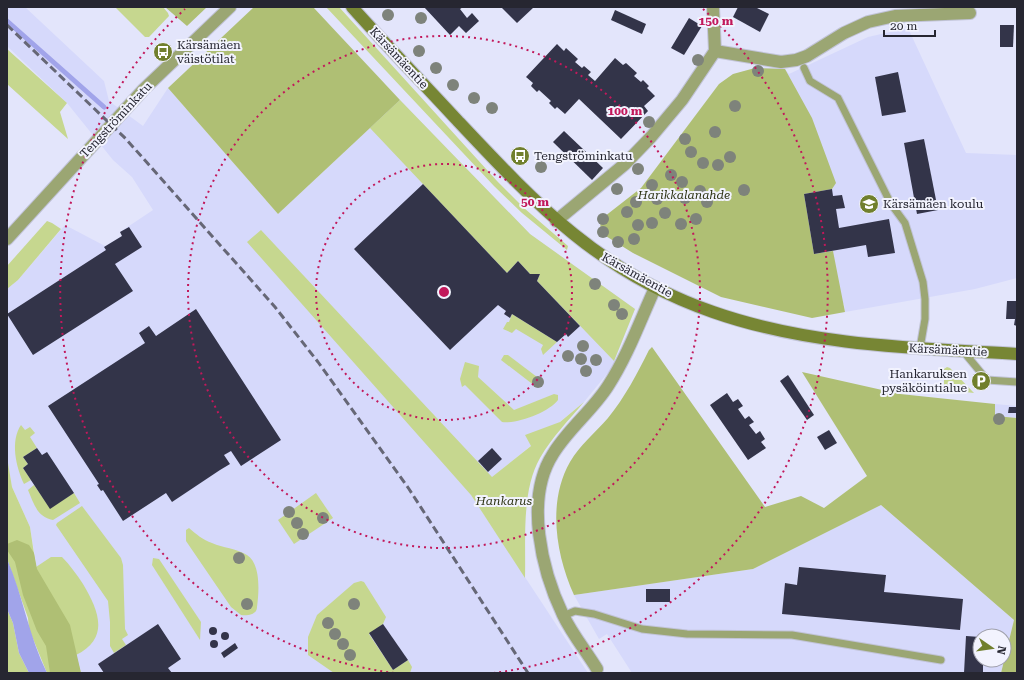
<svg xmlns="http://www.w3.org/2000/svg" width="1024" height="680" viewBox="0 0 1024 680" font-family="'Roboto Serif',serif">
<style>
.built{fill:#d6d9fb}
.green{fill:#c6d78f}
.forest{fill:#afbf74}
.water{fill:#a1a4ea}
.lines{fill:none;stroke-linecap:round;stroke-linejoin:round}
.stream{stroke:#a1a4ea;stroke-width:5}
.building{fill:#333449}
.lane-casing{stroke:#c1c3d7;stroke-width:9}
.street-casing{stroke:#c1c3d7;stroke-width:14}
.secondary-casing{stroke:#c1c3d7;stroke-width:14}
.lane{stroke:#9ba673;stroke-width:7}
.street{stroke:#9ba673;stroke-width:12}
.secondary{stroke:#778634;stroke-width:12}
.rail{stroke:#666776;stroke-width:3;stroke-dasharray:8 4;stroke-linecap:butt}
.tree{fill:#7e837b}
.ring{fill:none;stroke:#c2185b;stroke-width:2;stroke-dasharray:2 4}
.labels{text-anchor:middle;stroke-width:4;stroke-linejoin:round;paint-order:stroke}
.poi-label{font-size:12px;fill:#262631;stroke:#f2f3fe;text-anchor:start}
.street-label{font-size:12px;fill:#262631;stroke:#f2f3fe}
.park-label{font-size:12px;font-style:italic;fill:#2c3212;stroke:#f2f3fe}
.centre{fill:#c2185b;stroke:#f2f3fe;stroke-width:2}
.ring-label{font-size:12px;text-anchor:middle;font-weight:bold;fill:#c2185b;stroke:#f2f3fe;stroke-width:4;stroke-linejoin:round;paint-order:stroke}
</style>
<rect width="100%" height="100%" fill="#e3e5fb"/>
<g class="built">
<path d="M7,7H25L104,81L109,101L143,126L168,88L278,214L400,100L530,234L635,309L611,369L584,402L471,495L588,673H81L76,656L37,569L30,527L12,487L7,457V289L18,280L65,225L105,246L122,236L120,232L153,210L132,177L113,160L67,103L7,46Z"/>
<path d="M908,28L966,153L1017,155V278L975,289L845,312L844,304L824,298L759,67L785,69L789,74L868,37Z"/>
<path d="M995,404L1017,406V418L995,416Z"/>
<path d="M881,505L1014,620L1004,660V636H980V660H1004L1001,673H632L607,634L599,639L574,595L753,569Z"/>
</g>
<g class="green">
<path d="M115,7H163L168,13L169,16L149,37H145Z"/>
<path d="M326,7H339L497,181L524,208L568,246L567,250L522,213L494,186Z"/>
<path d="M7,49L67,103L60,112L68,139L7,84Z"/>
<path d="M400,100L530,234L635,309L614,361L537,281L540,274H530L518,261L507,273L370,128Z"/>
<path d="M47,221L52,223L61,229L18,280L7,289V266Z"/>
<path d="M261,230L492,477L531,446L525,435L560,422L584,402C569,420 552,437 540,458C521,491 526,541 525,578L471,495L247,242Z"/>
<path d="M512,314L557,342L543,355L541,349L543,345L516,329L512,333L503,329L507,322H509Z"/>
<path d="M504,355H508L541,380L543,383L542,386H535L501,360Z"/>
<path d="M465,362L479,366L478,377L514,410L554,394L558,395V400C549,412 518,424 502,422L465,385L462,387L460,379Z"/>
<path d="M947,367L950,368L974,393L947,390L944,388V369Z"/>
<path d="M21,425L25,430L30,427L35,433L30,437L37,448L23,457L28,464L23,468L31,480L24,484C16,467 10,441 21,425Z"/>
<path d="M7,457L12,487L30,527L36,567L51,557H62C70,565 77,575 83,584C99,611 110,638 76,655L81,673H47L29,629L28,618L7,559Z"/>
<path d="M34,485L50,508L74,493L80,503L53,520C37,517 34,504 28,490Z"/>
<path d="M316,493L333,518L294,544L278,520Z"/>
<path d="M82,506L121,558L123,565L125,629L128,635L122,639L126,645L114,653L110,646V622L108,601L56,525L57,523Z"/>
<path d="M189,528C196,534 203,540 212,543C223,548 236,548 247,555C261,564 259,592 257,607C257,615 247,616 241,615L231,607L186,541V530Z"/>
<path d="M153,558L159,559L201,622L200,640L152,565Z"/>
<path d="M361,581L364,582L386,617L383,624L369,634L393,670L408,660L412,667L410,673H334L308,655V637L317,615L354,583Z"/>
<path d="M7,609L13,623L19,653L29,673H7Z"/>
</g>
<g class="forest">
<path d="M165,7H207L187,26Z"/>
<path d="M254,7H313L400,100L278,214L168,88Z"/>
<path d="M755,68L785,69L812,118L836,183L832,189L804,194L814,254L833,251L845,312L812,318L721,297L633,253L601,233L600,220L641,188L719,84L733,74Z"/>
<path d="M652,347L765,507L801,496L824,508L867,476L802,372L900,394L995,404V416L1017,418V673H1001L1014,620L881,505L753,569L574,595C556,555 547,502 570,462C580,445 595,433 608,418C625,397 637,374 649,350Z"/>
<path d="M17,540L29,545L34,553L37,569L70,625L81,673H50L46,646L37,631L23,595L15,562L7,550V544Z"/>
</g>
<path class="water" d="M7,559C23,596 29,637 47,673H29L19,653L13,623L7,609Z"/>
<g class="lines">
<path class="stream" d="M7,21L104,107"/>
</g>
<g class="building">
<path d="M424,7H463L460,9L467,18L472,13L479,21L466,33L459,26L450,35Z"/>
<path d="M501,7H534L517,23Z"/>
<path d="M738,7H755L769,14L760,32L733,17Z"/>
<path d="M615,10L646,24L642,34L611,20Z"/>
<path d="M689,18L702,26L684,55L671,48Z"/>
<path d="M1000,25H1014L1013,47H1000Z"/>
<path d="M557,44L564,51L566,48L578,59L575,62L582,68L584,66L591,72L588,75L595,81L615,58L623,65L626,63L637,73L634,76L641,82L643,80L649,86L647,88L655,96L644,106L648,111L621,139L579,99L565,114L557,107L555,109L549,103L551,101L539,90L537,92L531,86L533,83L526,77Z"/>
<path d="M898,72L906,112L882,116L875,77Z"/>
<path d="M564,131L603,168L592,180L553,142Z"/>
<path d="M924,139L938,210L917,214L904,143Z"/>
<path d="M423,184L507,273L518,261L530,274H540L537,281L580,326L568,337L566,334L557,342L512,314L510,318L504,314L506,311L498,305L450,350L354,249Z"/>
<path d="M832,189L833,196L842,195L845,208L836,209L839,228L889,219L895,253L868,257L866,245L814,254L804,194Z"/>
<path d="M129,227L142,247L115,264L133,291L33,355L7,314L106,250L104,247L122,236L120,232Z"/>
<path d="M1007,301H1017V326L1014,325L1015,319H1006Z"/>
<path d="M196,309L281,440L241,466L231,451L224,455L230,464L220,470L172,502L166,493L123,521L103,490L101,491L97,485L99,484L48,406L145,343L139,333L149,326L156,336Z"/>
<path d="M788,375L814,415L807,420L780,381Z"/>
<path d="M727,393L733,402L738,399L743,406L738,409L745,419L749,416L754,422L749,425L756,434L760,431L765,439L761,442L766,448L748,460L710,405Z"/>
<path d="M1009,407H1017L1016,413H1008Z"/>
<path d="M829,430L837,443L825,450L817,437Z"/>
<path d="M37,448L42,455L47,452L74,493L50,509L23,468L28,464L23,457Z"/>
<path d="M492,448L502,459L488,472L478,461Z"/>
<path d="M799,567L886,575L884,592L963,599L960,630L782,614L785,583L797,585Z"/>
<rect x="646" y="589" width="24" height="13"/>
<path d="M158,624L181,659L168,668L172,673H104L98,664Z"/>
<path d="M383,624L408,660L393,670L369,633Z"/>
<circle cx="213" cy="631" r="4"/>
<circle cx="225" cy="636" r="4"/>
<path d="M966,636L980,637V660H989V663L983,662V673H964Z"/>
<circle cx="214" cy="644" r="4"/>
<path d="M235,643L238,648L224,658L221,653Z"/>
</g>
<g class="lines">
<g class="lane-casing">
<g id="lane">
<path d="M804,68L810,81L838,98L891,204L905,223L923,282L925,299V319L920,348"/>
<path d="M963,351L987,380L1017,382"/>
<path d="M563,616L575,611L594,614L642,629L687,634L792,635L941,660"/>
</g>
</g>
<g class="street-casing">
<g id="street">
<path d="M715,51L781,62L796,60L807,56L844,33L868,22L895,16L970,13"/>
<path d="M556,221L625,164L651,137L682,100L715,51L713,7"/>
<path d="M7,239L144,89L230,7"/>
<path d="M597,669C586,651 572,634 563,615C542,571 524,499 553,454C568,429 592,411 608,386C628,355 640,321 655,288"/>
</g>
</g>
<g class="secondary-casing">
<path id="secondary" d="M352,7C386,45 422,82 457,120C536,204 600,273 713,312C810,346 915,348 1017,354"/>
</g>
<use href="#lane" class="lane"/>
<use href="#street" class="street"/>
<use href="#secondary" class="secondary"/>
<path class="rail" d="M7,25L126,139L275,307L318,362L409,489L528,673"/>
</g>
<g class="tree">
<circle cx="388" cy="15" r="6"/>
<circle cx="421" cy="18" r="6"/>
<circle cx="419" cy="51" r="6"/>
<circle cx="698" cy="60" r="6"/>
<circle cx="436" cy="68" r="6"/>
<circle cx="758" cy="71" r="6"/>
<circle cx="453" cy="85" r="6"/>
<circle cx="474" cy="98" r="6"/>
<circle cx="735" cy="106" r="6"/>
<circle cx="492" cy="108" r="6"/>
<circle cx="649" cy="122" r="6"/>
<circle cx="715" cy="132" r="6"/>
<circle cx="685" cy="139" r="6"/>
<circle cx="691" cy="152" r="6"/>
<circle cx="730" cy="157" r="6"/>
<circle cx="703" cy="163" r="6"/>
<circle cx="718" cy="165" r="6"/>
<circle cx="541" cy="167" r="6"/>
<circle cx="638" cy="169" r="6"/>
<circle cx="671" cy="175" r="6"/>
<circle cx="682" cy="182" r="6"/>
<circle cx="652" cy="185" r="6"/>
<circle cx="617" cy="189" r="6"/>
<circle cx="744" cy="190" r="6"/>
<circle cx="700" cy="191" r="6"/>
<circle cx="685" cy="198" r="6"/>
<circle cx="657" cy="199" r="6"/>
<circle cx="636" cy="202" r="6"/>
<circle cx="707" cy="202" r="6"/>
<circle cx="627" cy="212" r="6"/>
<circle cx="665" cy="213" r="6"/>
<circle cx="603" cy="219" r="6"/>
<circle cx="696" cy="219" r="6"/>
<circle cx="652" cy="223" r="6"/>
<circle cx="681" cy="224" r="6"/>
<circle cx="638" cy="225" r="6"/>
<circle cx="603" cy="232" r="6"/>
<circle cx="634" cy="239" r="6"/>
<circle cx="618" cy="242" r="6"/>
<circle cx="595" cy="284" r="6"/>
<circle cx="614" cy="305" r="6"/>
<circle cx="622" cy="314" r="6"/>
<circle cx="583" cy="346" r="6"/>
<circle cx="568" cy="356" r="6"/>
<circle cx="581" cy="359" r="6"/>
<circle cx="596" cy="360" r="6"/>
<circle cx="586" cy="371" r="6"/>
<circle cx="538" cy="382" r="6"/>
<circle cx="999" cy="419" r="6"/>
<circle cx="289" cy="512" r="6"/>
<circle cx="323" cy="518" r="6"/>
<circle cx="297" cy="523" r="6"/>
<circle cx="303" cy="534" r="6"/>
<circle cx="239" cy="558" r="6"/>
<circle cx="247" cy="604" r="6"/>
<circle cx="354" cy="604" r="6"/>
<circle cx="328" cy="623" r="6"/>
<circle cx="335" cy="634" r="6"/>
<circle cx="343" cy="644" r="6"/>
<circle cx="350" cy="655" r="6"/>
</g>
<g class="ring">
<circle cx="444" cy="292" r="128"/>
<circle cx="444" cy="292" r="256"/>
<path d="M394 673A384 384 0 0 1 185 9M703 9A384 384 0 0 1 494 673"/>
</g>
<defs>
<g id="bus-disc" transform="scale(1)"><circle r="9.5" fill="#707f2d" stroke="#f2f3fe"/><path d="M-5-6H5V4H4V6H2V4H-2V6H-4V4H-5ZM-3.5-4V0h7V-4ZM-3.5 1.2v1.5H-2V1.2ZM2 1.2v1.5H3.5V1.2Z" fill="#fff"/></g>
<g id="school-disc" transform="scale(1)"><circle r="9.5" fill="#707f2d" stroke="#f2f3fe"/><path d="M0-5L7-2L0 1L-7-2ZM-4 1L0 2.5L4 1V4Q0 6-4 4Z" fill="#fff"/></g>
<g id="parking-disc" transform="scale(1)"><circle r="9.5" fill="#707f2d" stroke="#f2f3fe"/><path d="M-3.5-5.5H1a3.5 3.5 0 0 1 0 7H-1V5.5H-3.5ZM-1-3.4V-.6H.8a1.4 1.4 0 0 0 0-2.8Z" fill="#fff"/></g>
</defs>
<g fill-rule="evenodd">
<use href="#bus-disc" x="163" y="52"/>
<use href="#bus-disc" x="520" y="156"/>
<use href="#school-disc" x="869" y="204"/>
<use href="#parking-disc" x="981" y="381"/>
</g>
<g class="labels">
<g class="poi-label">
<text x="177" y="49">Kärsämäen<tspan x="177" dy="14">väistötilat</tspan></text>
<text x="534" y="160">Tengströminkatu</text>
<text x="883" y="208">Kärsämäen koulu</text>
<text x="967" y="378" text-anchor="end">Hankaruksen<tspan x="967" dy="14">pysäköintialue</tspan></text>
</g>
<g class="street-label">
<text transform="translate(399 58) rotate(47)" y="4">Kärsämäentie</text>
<text transform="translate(116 120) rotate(-47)" y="4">Tengströminkatu</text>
<text transform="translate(637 275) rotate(29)" y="4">Kärsämäentie</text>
<text transform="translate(948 350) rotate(3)" y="4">Kärsämäentie</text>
</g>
<g class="park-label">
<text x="684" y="199">Harikkalanahde</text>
<text x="504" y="505">Hankarus</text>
</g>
</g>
<circle cx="444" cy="292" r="6" class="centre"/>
<g class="ring-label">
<text x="716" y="25">150 m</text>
<text x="625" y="115">100 m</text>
<text x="535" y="206">50 m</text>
</g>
<rect width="1024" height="680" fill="none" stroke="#262631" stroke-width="16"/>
<g transform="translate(992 648) rotate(103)"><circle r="19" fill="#f2f3fe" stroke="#a0a1ac"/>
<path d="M0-3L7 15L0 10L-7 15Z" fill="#707f2d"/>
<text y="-6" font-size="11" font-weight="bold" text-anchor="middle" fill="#262631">N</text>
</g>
<path d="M884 30v6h51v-6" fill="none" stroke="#262631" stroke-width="2"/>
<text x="890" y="30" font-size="12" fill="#262631" stroke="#f2f3fe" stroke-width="3" paint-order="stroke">20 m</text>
</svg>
